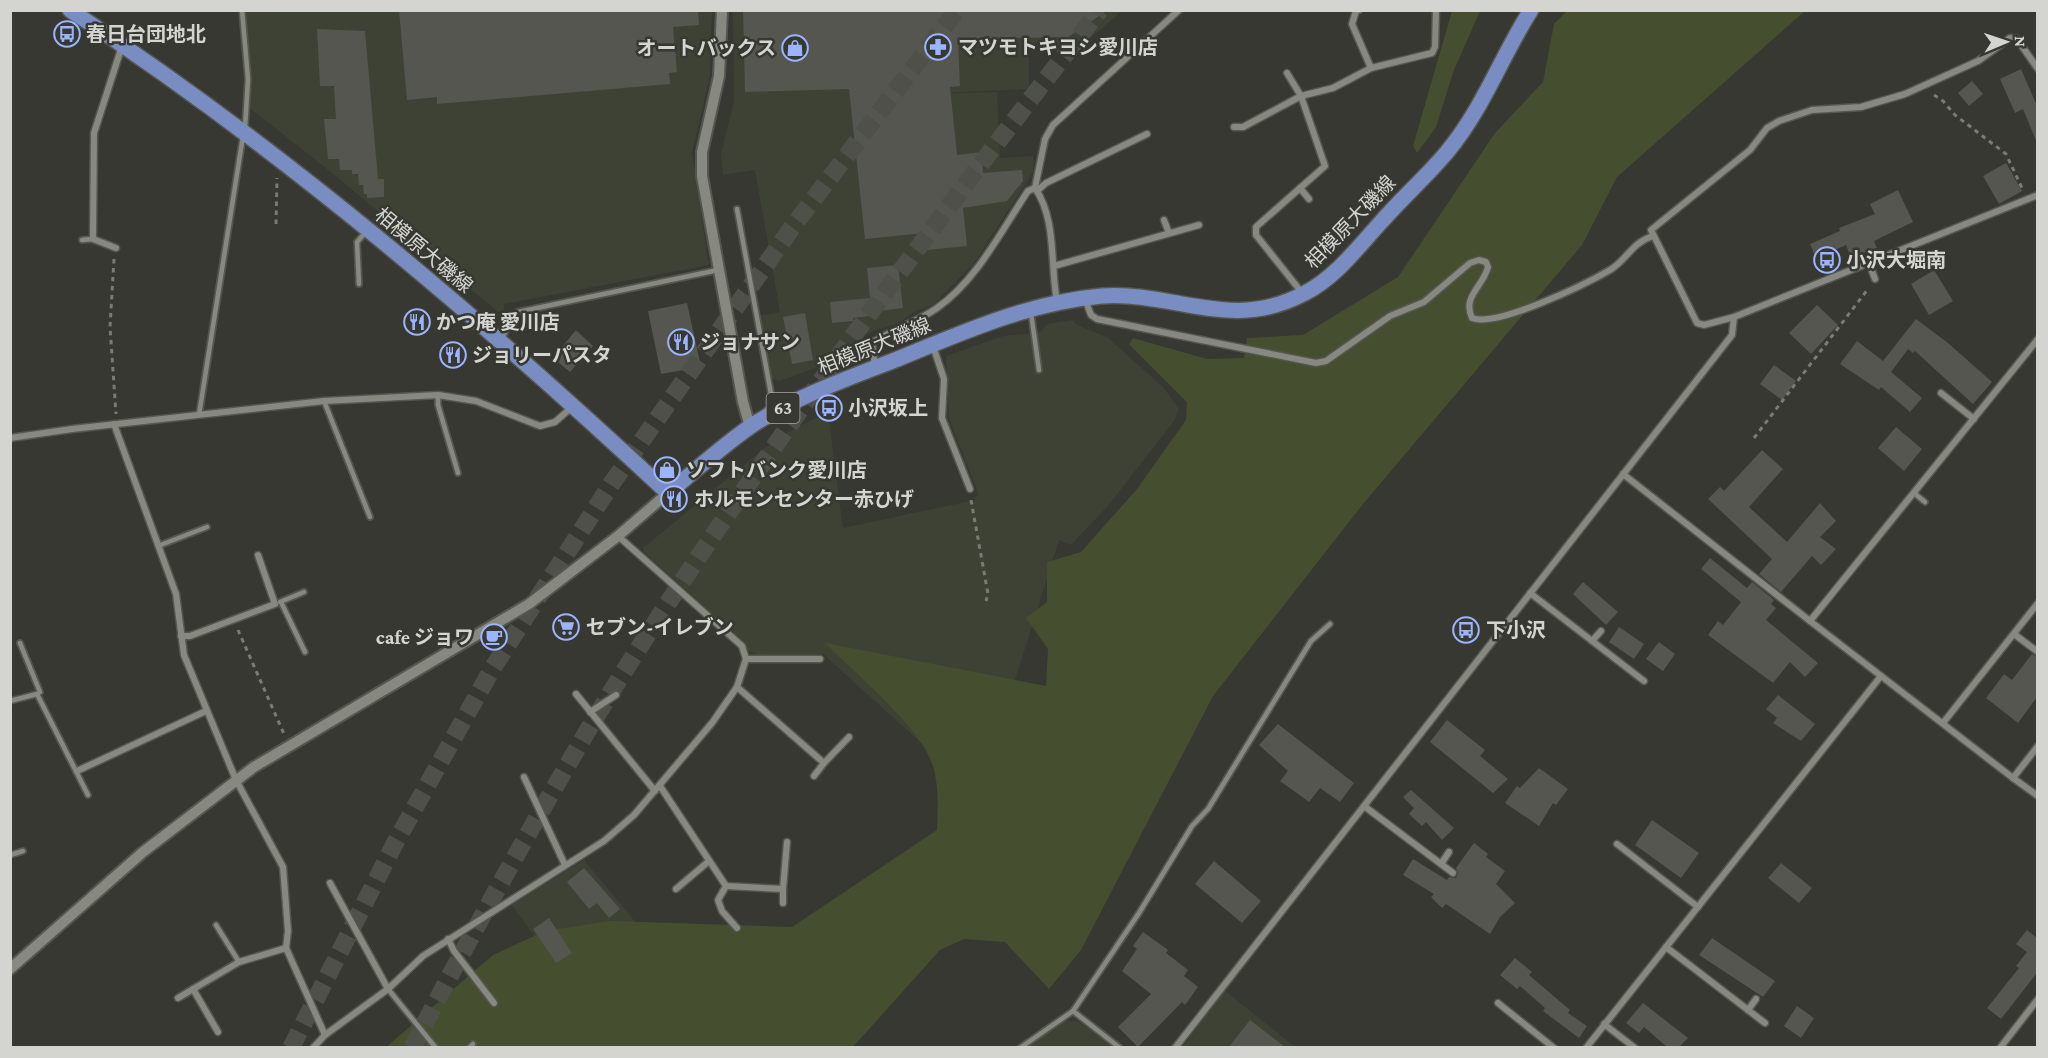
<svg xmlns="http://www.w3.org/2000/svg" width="2048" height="1058" viewBox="0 0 2048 1058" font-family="'Crimson Pro','Noto Sans JP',serif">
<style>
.built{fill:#3e4235}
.green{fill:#454f2f}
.building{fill:#54564f}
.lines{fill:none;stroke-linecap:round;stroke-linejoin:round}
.motorway-tunnel{stroke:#4e5049;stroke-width:18;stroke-dasharray:18 9;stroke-linecap:butt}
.service-casing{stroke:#555650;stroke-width:8}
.minor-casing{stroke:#555650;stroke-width:9}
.tertiary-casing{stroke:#555650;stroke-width:14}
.primary-casing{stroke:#555650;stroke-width:18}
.path{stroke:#797b75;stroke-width:3;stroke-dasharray:4.5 4.5;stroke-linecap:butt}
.service{stroke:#878981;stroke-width:4.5}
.minor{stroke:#878981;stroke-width:6}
.tertiary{stroke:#878981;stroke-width:10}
.primary{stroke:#7a8dc2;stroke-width:15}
.labels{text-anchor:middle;stroke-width:5;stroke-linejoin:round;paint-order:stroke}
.shield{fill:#363831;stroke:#a5a6a1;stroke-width:1.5}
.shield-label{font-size:18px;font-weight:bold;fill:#d4d5d1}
.poi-label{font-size:20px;font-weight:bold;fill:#d4d5d1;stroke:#363831;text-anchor:start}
.street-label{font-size:20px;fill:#d4d5d1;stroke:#363831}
</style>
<rect width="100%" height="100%" fill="#363831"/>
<g class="built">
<path d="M245,11H712L710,76L692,153L709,265L504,304L505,318L337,177L250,108L251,80Z"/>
<path d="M733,11H1122L1082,45L1029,46V89L894,95L997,92L1000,158L1033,156V172L974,263L934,304L912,313L901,322L860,336L852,345L853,355L779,381L771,378L759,316L780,312L755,170L761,169L723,175L721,154L734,101Z"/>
<path d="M1073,320L1077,325L1107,337L1164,388L1179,409L1174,421L1108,506L1071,545L1059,540L1010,696L952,771L823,654L758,655L748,650L742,640L643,551V548L778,437L828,412L843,528L975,500L974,497L979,495L949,419L946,356L1003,336L1041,332L1047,324Z"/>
<path d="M584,860L642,930L556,966L512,905Z"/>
<path d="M1224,990L1295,1047L1182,1048Z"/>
<path d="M1066,1020L1079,1022L1112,1047H1027Z"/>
</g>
<g class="green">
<path d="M1452,11H1480L1454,70L1436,127L1417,153L1413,146Z"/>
<path d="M1567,11H1805L1617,177L1582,245L1363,504L1213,696L1081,950L1049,989L1005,942L964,939L940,950L853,1047L385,1048L493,955L545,931L610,921L792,927L937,830C938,808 939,788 933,766C922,728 854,672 825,643L1046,686L1048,649L1026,618L1047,602V562L1081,552L1137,489L1186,420L1187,402L1129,344L1133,338L1207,359L1244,358L1247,338L1303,335L1398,277L1495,133L1543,82L1554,24Z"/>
</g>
<g class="building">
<path d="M399,10H698L699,25L673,27L677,72L669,73L670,84L437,104V97L407,100Z"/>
<path d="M743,10H1108L1068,37L958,39L960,86L950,87L957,155L982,152L983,173L1022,170L1023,181L1007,201L963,208L967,246L927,250L924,233L865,239L849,89L745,92Z"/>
<path d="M317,29L365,31L378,179H384V197L367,198V194H364L363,185H359L358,174H352V170H340L339,159H328L324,119H336L334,86H320Z"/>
<path d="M2021,69L2037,106V143L2023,109L2015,113L2000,79Z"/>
<path d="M1972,81L1983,94L1969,106L1958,93Z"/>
<path d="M2006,163L2022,191L1999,204L1983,176Z"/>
<path d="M1898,190L1913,222L1874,241L1877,248L1851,258L1846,245L1816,258L1810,244L1840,231L1839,228L1875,214L1870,204Z"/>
<path d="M898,265L903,308L870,312V316L853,318V321L832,323L830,302L870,298L867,268Z"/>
<path d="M1934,270L1953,301L1929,315L1911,284Z"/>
<path d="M687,303L701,367L661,374L648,311Z"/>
<path d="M1817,305L1838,325L1811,354L1789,333Z"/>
<path d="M805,313L813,360L792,364L783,317Z"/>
<path d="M1916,319L1948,343L1992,382L1973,404L1915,351L1913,353L1908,349L1891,372L1922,398L1910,412L1881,387L1879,390L1840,364L1857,341L1883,361Z"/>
<path d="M576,330L593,346L570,372L553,358Z"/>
<path d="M1774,365L1796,381L1782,400L1760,384Z"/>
<path d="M1896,427L1922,449L1904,471L1878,448Z"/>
<path d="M1762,450L1783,469L1749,507L1787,542L1820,503L1836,521L1820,537L1836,549L1821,565L1812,556L1781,592L1759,574L1772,559L1708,499L1720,487L1724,491Z"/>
<path d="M1710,558L1747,588L1752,582L1774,600L1771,604L1776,608L1766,620L1818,663L1805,677L1790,662L1773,683L1708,635L1718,621L1723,625L1741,602L1701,569Z"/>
<path d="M1583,582L1618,612L1606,625L1573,594Z"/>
<path d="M1619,627L1644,644L1634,659L1609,642Z"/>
<path d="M1659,642L1675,654L1663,671L1646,659Z"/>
<path d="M2032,654L2037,657V697L2018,723L1986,698L2004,674L2012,680Z"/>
<path d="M1778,695L1815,724L1801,741L1773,723L1777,718L1766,709Z"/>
<path d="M1447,720L1485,750L1480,756L1508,779L1493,793L1430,742Z"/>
<path d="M1278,724L1354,783L1340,802L1320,788L1309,802L1280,781L1288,771L1259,745Z"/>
<path d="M1539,768L1568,789L1556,805L1553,803L1539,826L1505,803L1517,786L1520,788Z"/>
<path d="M1411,790L1454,828L1442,840L1426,822L1422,826L1409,814L1414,808L1403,797Z"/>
<path d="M1652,820L1699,853L1681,878L1635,845Z"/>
<path d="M1474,843L1488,854L1486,857L1505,871L1496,884L1515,903L1500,917L1490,934L1446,904L1442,908L1431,897L1434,894L1403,875L1413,859L1447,880L1449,877L1456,878L1458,873L1456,868Z"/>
<path d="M1214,861L1261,901L1242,923L1195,884Z"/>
<path d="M1781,863L1812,888L1799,903L1768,878Z"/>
<path d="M584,868L620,909L609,918L597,903L589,909L567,882Z"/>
<path d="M549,918L572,953L556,963L533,929Z"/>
<path d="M2027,930L2037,938V973L2001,1019L1987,1008L2019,968L2016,966L2027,952L2016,944Z"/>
<path d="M1143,932L1168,950L1166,953L1188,970L1184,976L1198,987L1185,1005L1182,1002L1138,1047L1118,1027L1151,994L1122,971L1137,949L1133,946Z"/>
<path d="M1712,938L1775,981L1763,997L1699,955Z"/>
<path d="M1515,958L1532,972L1529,975L1570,1010L1568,1013L1587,1026L1579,1038L1543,1011L1545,1008L1520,986L1517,989L1500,975Z"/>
<path d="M1643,1003L1688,1038L1679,1047H1667L1644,1027L1639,1033L1626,1023Z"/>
<path d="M1797,1006L1814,1018L1801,1038L1784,1026Z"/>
<path d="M1250,1020L1285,1047H1229Z"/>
</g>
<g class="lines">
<g class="motorway-tunnel">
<path d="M291,1048L394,845L492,669L612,483L791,229L957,10"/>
<path d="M412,1048C468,940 527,834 588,730C648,630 714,533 781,437C883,292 990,150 1100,10"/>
</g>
<g class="service-casing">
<g id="service">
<path d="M242,10L248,79L245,128"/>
<path d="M737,209L774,410"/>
<path d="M82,240L93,239"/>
<path d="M359,284L357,242L365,233"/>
<path d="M1031,313L1039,370"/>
<path d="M501,339L518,312L718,270"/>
<path d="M438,395V405L458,473"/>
<path d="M324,401L370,517"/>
<path d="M199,415L243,136"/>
<path d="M1914,493L1925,502"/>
<path d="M158,546L207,527"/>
<path d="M280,602L304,592"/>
<path d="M281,602L305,652"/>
<path d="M20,643L40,692L37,694L88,795"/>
<path d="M10,701L37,694"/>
<path d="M10,855L23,851"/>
<path d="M216,925L239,962"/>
<path d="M388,989L436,1048"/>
<path d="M1073,1011L1120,1048"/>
<path d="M469,1048L473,1044"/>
<path d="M1020,1048L1073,1011L1139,913L1192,826L1208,809L1311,641L1330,624"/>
</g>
</g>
<g class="minor-casing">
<g id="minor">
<path d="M1359,10L1356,11L1352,24L1371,68"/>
<path d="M1234,127H1243L1301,96L1287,73"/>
<path d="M1035,188C1057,220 1050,265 1057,302"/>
<path d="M1300,188L1309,199"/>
<path d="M1037,191L1046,183L1147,134"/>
<path d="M1164,220L1169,233"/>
<path d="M116,248L93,239L94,133L122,46"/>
<path d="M1869,263L1875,279"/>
<path d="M1054,266L1199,225"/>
<path d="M1303,294L1256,235V227L1325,166L1301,96L1333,88L1371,68L1432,53L1435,47L1436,10"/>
<path d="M1085,299L1091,315L1097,319L1316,363L1326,361L1390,316L1424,302L1470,263L1479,260L1486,262L1488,267C1483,287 1462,296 1472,318C1496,328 1586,284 1610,270C1628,259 1631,243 1653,236"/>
<path d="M1734,317L1704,325L1697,323L1651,230L1750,150L1767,128L1779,121L1812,110L1861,107L1905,94L1978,61L2010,38L2017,39L2038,69"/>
<path d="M2038,339L1810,621L2013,778L2038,746"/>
<path d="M933,346L944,379L942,418L970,489"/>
<path d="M875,367L872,343C893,329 916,323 937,308C977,280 1001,231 1028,191L1035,188L1045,139L1053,125L1179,10"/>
<path d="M1941,393L1974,419"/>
<path d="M114,424L176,594L184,655L236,780L283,867L288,931L286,948L325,1035"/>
<path d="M10,438L72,429L324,401L438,395L476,401L540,426L555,422L572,407"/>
<path d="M1623,474L1810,621"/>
<path d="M1530,593L1644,681"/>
<path d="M2014,634L2038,652"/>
<path d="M181,636H190L275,604L258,555"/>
<path d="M1592,641L1601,631"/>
<path d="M746,659H820"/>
<path d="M737,687L824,763L849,737"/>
<path d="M576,694L655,791"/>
<path d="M590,712L616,695"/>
<path d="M1943,723L2038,603"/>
<path d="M77,771L206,711"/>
<path d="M814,776L824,763"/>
<path d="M524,777L565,865"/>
<path d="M2013,778L2038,796"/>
<path d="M660,786L726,886L783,889L787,842"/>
<path d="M1364,806L1453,873"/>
<path d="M1617,844L1698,907"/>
<path d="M1441,864L1449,852"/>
<path d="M330,883L388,989"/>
<path d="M726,886L718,900L722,911L737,928"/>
<path d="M676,889L709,861"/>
<path d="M783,903V889"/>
<path d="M448,939L454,951L494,1003"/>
<path d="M1666,947L1765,1023"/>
<path d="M193,989L218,1032"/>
<path d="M178,998L239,962L286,948"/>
<path d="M1498,1003L1554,1048"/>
<path d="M1748,1010L1756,999"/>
<path d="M1604,1024L1635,1048"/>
<path d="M313,1048L325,1035L388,989L423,956L604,841L634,815L712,723L737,687L746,659L742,646L618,536"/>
<path d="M1175,1048L1732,335L1734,317L2038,195"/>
<path d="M1586,1048L1881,676"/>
<path d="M2000,1048L2038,999"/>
</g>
</g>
<g class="tertiary-casing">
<g id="tertiary">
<path d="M722,10L719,76L702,152V176L743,402L750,427"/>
<path d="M10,969L143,852L254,767L529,604L618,536L668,493"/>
</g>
</g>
<g class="primary-casing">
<path id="primary" d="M70,10C285,151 480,318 668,493C695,471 722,446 751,426C795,397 846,379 895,360C961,333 1030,302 1102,296C1175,291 1231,333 1305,293C1336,277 1358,247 1382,221C1403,197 1427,176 1447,152C1483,109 1501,57 1531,10"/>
</g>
<g class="path">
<path d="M1934,95L1943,101L1955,115L2006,154L2022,188"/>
<path d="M276,224L277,178"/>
<path d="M114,259L110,327L116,414"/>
<path d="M1754,438L1868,289"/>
<path d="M971,500L988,594L986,601"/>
<path d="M238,630L284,734"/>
</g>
<use href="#service" class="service"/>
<use href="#minor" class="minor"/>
<use href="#tertiary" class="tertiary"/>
<use href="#primary" class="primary"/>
</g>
<defs>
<g id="bus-ring" transform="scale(1.35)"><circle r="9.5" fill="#363831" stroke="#9bb4fd" stroke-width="1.5"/><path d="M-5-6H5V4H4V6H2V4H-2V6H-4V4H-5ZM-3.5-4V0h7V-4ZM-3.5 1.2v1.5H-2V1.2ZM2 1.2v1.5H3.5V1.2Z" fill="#9bb4fd"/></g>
<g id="pharmacy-ring" transform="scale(1.35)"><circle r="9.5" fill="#363831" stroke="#9bb4fd" stroke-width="1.5"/><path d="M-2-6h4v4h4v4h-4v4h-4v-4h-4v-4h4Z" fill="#9bb4fd"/></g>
<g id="shop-ring" transform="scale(1.35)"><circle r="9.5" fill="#363831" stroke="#9bb4fd" stroke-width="1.5"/><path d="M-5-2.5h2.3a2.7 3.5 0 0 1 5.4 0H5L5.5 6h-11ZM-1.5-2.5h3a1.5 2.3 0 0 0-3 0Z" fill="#9bb4fd"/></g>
<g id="restaurant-ring" transform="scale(1.35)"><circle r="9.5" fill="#363831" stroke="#9bb4fd" stroke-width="1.5"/><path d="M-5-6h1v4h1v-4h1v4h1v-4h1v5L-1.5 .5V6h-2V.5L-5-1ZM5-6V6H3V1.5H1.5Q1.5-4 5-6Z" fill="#9bb4fd"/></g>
<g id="supermarket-ring" transform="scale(1.35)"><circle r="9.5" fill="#363831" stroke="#9bb4fd" stroke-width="1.5"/><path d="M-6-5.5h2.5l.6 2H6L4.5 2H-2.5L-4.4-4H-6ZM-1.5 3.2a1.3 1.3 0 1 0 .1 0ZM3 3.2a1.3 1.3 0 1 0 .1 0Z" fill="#9bb4fd"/></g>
<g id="cafe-ring" transform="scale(1.35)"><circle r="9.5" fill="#363831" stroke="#9bb4fd" stroke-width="1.5"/><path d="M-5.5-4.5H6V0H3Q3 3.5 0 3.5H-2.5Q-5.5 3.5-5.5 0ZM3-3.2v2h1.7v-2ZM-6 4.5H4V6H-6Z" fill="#9bb4fd"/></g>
</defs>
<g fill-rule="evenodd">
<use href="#bus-ring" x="67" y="34"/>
<use href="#pharmacy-ring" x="938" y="47"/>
<use href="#shop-ring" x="795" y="48"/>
<use href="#bus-ring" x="1827" y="260"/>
<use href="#restaurant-ring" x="417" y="322"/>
<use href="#restaurant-ring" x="681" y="342"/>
<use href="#restaurant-ring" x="453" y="355"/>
<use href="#bus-ring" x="829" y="408"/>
<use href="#shop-ring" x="667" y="470"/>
<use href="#restaurant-ring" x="674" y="499"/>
<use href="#supermarket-ring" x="566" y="627"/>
<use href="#bus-ring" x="1466" y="630"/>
<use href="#cafe-ring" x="494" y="637"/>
</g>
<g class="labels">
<rect class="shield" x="766.5" y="393" width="33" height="30" rx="4.5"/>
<g class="shield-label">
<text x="783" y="414">63</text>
</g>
<g class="poi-label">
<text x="86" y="41">春日台団地北</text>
<text x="958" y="54">マツモトキヨシ愛川店</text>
<text x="776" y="55" text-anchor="end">オートバックス</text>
<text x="1846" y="267">小沢大堀南</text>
<text x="436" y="329">かつ庵 愛川店</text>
<text x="700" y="349">ジョナサン</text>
<text x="472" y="362">ジョリーパスタ</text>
<text x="848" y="415">小沢坂上</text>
<text x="686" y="477">ソフトバンク愛川店</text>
<text x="694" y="506">ホルモンセンター赤ひげ</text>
<text x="586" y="634">セブン-イレブン</text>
<text x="1486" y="637">下小沢</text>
<text x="474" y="644" text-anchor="end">cafe ジョワ</text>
</g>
<g class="street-label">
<text transform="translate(1350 222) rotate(-46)" y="7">相模原大磯線</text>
<text transform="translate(424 250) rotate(40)" y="7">相模原大磯線</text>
<text transform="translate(874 346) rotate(-22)" y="7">相模原大磯線</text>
</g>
</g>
<rect width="2048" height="1058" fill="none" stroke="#d4d5d1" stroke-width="24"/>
<g transform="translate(2006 42) rotate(88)" stroke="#363831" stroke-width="4.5" paint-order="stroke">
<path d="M0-4.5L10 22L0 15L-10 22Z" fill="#d4d5d1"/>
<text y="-9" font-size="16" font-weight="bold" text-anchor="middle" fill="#d4d5d1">N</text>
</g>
</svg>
